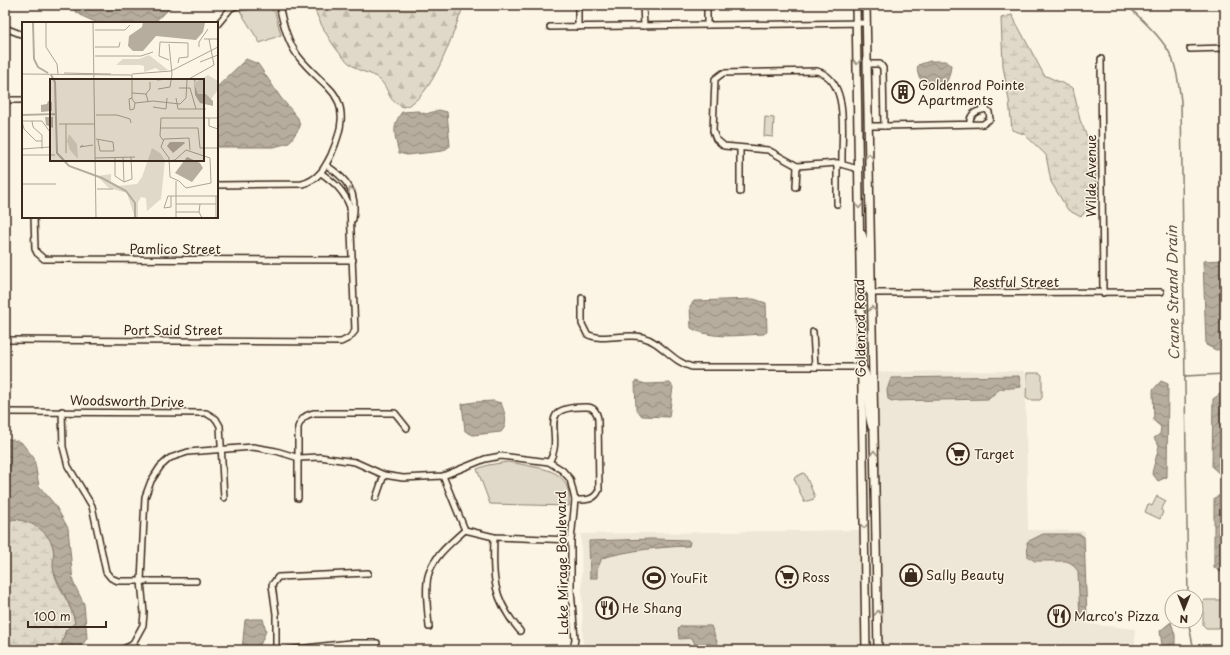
<svg xmlns="http://www.w3.org/2000/svg" width="1230" height="655" viewBox="0 0 1230 655" font-family="'Playpen Sans',sans-serif">
<style>
.built{fill:#eee6d6}
.green{fill:#e0d8c8;stroke:#8e8173}
.forest{fill:url(#forest-firs);stroke:#8e8173}
.wetland{fill:url(#wetland-marsh);stroke:#8e8173}
.water{fill:url(#water-waves);stroke:#85796b}
.lines{fill:none;stroke-linecap:round;stroke-linejoin:round}
.stream{stroke:#85796b;stroke-width:1.5}
.street-casing{stroke:#3b2a1e;stroke-width:8}
.secondary-casing{stroke:#3b2a1e;stroke-width:10}
.street{stroke:#fcf5e5;stroke-width:5}
.secondary{stroke:#fcf5e5;stroke-width:7}
.oneway{stroke:#9c9082}
.labels{text-anchor:middle;stroke-width:3;stroke-linejoin:round;paint-order:stroke}
.poi-label{font-size:13px;fill:#3b2a1e;stroke:#fcf5e5;text-anchor:start}
.street-label{font-size:13px;fill:#3b2a1e;stroke:#fcf5e5}
.water-label{font-size:14px;font-style:italic;fill:#605144;stroke:#fcf5e5}
.inset-river{fill:none;stroke:#b7ad9e;stroke-width:2}
.inset-road{fill:none;stroke:#afa495;stroke-width:1}
.view{fill:#3b2a1e;fill-opacity:0.15;stroke:#3b2a1e;stroke-width:2}
.inset-edge{fill:none;stroke:#3b2a1e;stroke-width:2}
</style>
<defs>
<pattern id="forest-firs" width="22" height="20" patternUnits="userSpaceOnUse"><rect width="22" height="20" fill="#e0d8c8"/><path d="M5 1l3.5 6h-7zM16 11l3.5 6h-7z" fill="#c1baab"/></pattern>
<pattern id="wetland-marsh" width="20" height="14" patternUnits="userSpaceOnUse"><rect width="20" height="14" fill="#e0d8c8"/><path d="M1 5h8M5 5V1M11 12h8M15 12V8" fill="none" stroke="#c1baab"/></pattern>
<pattern id="water-waves" width="16" height="10" patternUnits="userSpaceOnUse"><rect width="16" height="10" fill="#b7ad9e"/><path d="M0 5q4-4 8 0t8 0" fill="none" stroke="#968d80"/></pattern>
</defs>
<rect width="100%" height="100%" fill="#fcf5e5"/>
<filter id="ink" filterUnits="userSpaceOnUse"><feTurbulence type="fractalNoise" baseFrequency=".025" numOctaves="2"/><feDisplacementMap in="SourceGraphic" scale="8" xChannelSelector="R" yChannelSelector="G"/><feConvolveMatrix kernelMatrix="1 2 1 2 8 2 1 2 1" color-interpolation-filters="sRGB"/></filter>
<g filter="url(#ink)">
<g class="built">
<path d="M1025,371L1028,530L1085,531L1088,624L1135,629V650H878L874,372Z"/>
<path d="M862,530L865,650H583L581,534Z"/>
</g>
<g class="green">
<path d="M267,7L275,12L281,35L260,43L240,11Z"/>
<path d="M765,117L774,118L773,137L764,136Z"/>
<path d="M1027,373H1040L1042,375V398L1040,400H1029L1026,398Z"/>
<path d="M507,462C517,463 525,465 535,467C559,471 571,480 569,506L490,504L477,469L488,465Z"/>
<path d="M803,473L805,474L815,497L814,499L804,502L794,478Z"/>
<path d="M1157,496L1166,501L1161,510L1163,512L1160,519L1145,512L1148,504L1152,506Z"/>
<path d="M1205,600H1225V628H1206L1203,625V602Z"/>
</g>
<path class="forest" d="M313,5H464C453,31 433,101 403,107C385,99 391,91 380,80C370,71 364,74 356,68C337,57 320,25 313,5Z"/>
<g class="wetland">
<path d="M1012,15L1044,75L1073,88L1080,120L1095,155L1096,197L1081,217L1068,210L1051,182L1046,155L1024,134L1012,130L1009,100L1003,66L1001,18Z"/>
<path d="M13,519C29,520 48,529 53,547C55,555 52,564 54,572C58,590 72,604 75,623L66,630L61,646L35,650H5V524Z"/>
</g>
<g class="water">
<path d="M66,5H174L153,23H98L84,17Z"/>
<path d="M246,59L258,64L281,98L298,118L300,127L289,143L274,147H217V87Z"/>
<path d="M930,61H945L951,65C950,75 948,83 940,89C928,90 914,77 918,65Z"/>
<path d="M439,110L447,112L450,146L443,151L407,155L399,153C395,137 391,126 402,112L418,111L426,114Z"/>
<path d="M1225,260V349L1216,350L1206,345L1203,261Z"/>
<path d="M754,299L766,303L767,331L764,334C740,335 713,340 691,328L690,306L694,301Z"/>
<path d="M1019,376L1021,387L1000,389L988,399L892,401L888,399L887,390L891,378Z"/>
<path d="M635,381L646,384L670,383L673,387L669,417L642,416L636,409Z"/>
<path d="M1161,381L1168,384L1167,477L1158,481L1152,473L1159,446L1154,438L1160,434L1161,427L1154,421L1153,390Z"/>
<path d="M1220,394H1225V475H1221L1212,467L1213,399Z"/>
<path d="M493,401L501,403C505,413 509,424 501,432L473,435L465,431L462,404L475,402Z"/>
<path d="M5,438L21,442L34,458L39,486L55,505L68,528L73,582L84,604L87,638L79,650L61,646L66,630L75,623C72,606 62,591 55,575C51,567 55,556 53,547C48,530 29,520 13,519L5,524Z"/>
<path d="M1225,493V572H1220L1214,567V498Z"/>
<path d="M1043,534H1080L1084,537L1087,619L1080,620L1078,571L1071,563L1066,561H1035L1028,557L1027,542Z"/>
<path d="M652,539L688,540L690,542L689,546C659,547 631,550 602,558L597,570V578H590L589,541Z"/>
<path d="M252,619H263L266,631L258,650H242L245,620Z"/>
<path d="M1171,622L1175,635V650H1166L1162,645L1160,631Z"/>
<path d="M681,626H711L720,650H696L695,644L692,638L679,639L678,629Z"/>
</g>
<g class="lines">
<g class="stream">
<path d="M1127,5C1143,21 1163,38 1172,58C1178,72 1179,87 1181,101L1188,597"/>
<path d="M1185,376L1225,374"/>
<path d="M1188,621L1194,650"/>
</g>
<g class="street-casing">
<g id="street">
<path d="M578,5V27"/>
<path d="M643,5L644,26"/>
<path d="M707,5V25"/>
<path d="M217,25L231,8L239,5"/>
<path d="M550,27L867,23"/>
<path d="M5,28L23,35"/>
<path d="M1190,49L1225,48"/>
<path d="M1101,59L1103,293"/>
<path d="M867,64H880L883,68L884,126H868"/>
<path d="M5,100H23"/>
<path d="M884,126L983,124L990,119L989,112L986,109C977,111 969,113 970,124"/>
<path d="M740,148V192"/>
<path d="M837,163V204"/>
<path d="M842,164C841,136 851,81 817,71L723,73L715,79L713,131L716,139L724,146L768,150L797,166L837,163L858,169"/>
<path d="M326,165C347,179 358,192 353,219"/>
<path d="M217,185L302,184C318,180 324,169 331,155C341,132 349,107 328,87C318,77 307,68 298,56C287,41 283,23 279,5"/>
<path d="M796,187L797,166"/>
<path d="M34,217L35,249L37,253L44,259L353,260"/>
<path d="M871,293L1161,292"/>
<path d="M582,298V324L587,334C600,342 625,333 642,337C662,342 672,362 692,367H862"/>
<path d="M813,332L815,367"/>
<path d="M5,340L341,342L349,338L355,331L350,207C344,191 335,183 321,173"/>
<path d="M62,411L63,447L68,466L92,506L106,572L111,578L118,581H196"/>
<path d="M5,412L206,413L216,419L220,426L224,498"/>
<path d="M549,462C567,434 531,406 587,407C594,407 597,413 598,419L599,490C594,501 585,500 575,500"/>
<path d="M443,476L465,530L494,537L571,540"/>
<path d="M298,498V427C302,418 305,415 314,413H395L407,428"/>
<path d="M376,498L384,475"/>
<path d="M494,537C493,578 492,598 520,631"/>
<path d="M429,627C428,612 424,586 429,573C435,555 451,543 465,530"/>
<path d="M132,645L139,650"/>
<path d="M121,650L132,645L143,625L144,613L141,581L145,497L151,481L160,467L170,458L188,452L253,447L276,451L299,458L320,457L355,462L384,475L403,478L443,476L485,459L501,456L549,462L562,470L570,479L575,500L571,540V590L575,639L573,650"/>
<path d="M276,650V614L272,585L278,577L368,573"/>
<path d="M288,650L350,643H377"/>
</g>
</g>
<g class="secondary-casing">
<g id="secondary">
<path d="M856,5L866,650"/>
<path d="M866,5L878,650"/>
<path d="M862,234L865,244V286L871,293"/>
<path d="M862,367C873,384 865,408 872,427"/>
</g>
</g>
<use href="#street" class="street"/>
<use href="#secondary" class="secondary"/>
</g>
<defs><path id="oneway-chevron" d="M-2-3.5L2.5 0L-2 3.5" fill="none" stroke-width="1.6" stroke-linecap="round" stroke-linejoin="round"/></defs>
<g class="oneway">
<use href="#oneway-chevron" transform="translate(857 62) rotate(89)"/>
<use href="#oneway-chevron" transform="translate(869 156) rotate(-91)"/>
<use href="#oneway-chevron" transform="translate(351 190) rotate(-115)"/>
<use href="#oneway-chevron" transform="translate(859 206) rotate(89)"/>
<use href="#oneway-chevron" transform="translate(872 309) rotate(-91)"/>
<use href="#oneway-chevron" transform="translate(874 453) rotate(-91)"/>
<use href="#oneway-chevron" transform="translate(864 526) rotate(89)"/>
<use href="#oneway-chevron" transform="translate(878 613) rotate(-91)"/>
</g>
</g>
<defs>
<g id="building-ring" transform="scale(1.15)"><circle r="9.5" fill="#fcf5e5" stroke="#3b2a1e" stroke-width="1.5"/><path d="M-4-6H4V6H1V3H-1V6H-4ZM-2.5-4.3h1.7v1.8h-1.7ZM.8-4.3h1.7v1.8H.8ZM-2.5-1h1.7V.8h-1.7ZM.8-1h1.7V.8H.8Z" fill="#3b2a1e"/></g>
<g id="supermarket-ring" transform="scale(1.15)"><circle r="9.5" fill="#fcf5e5" stroke="#3b2a1e" stroke-width="1.5"/><path d="M-6-5.5h2.5l.6 2H6L4.5 2H-2.5L-4.4-4H-6ZM-1.5 3.2a1.3 1.3 0 1 0 .1 0ZM3 3.2a1.3 1.3 0 1 0 .1 0Z" fill="#3b2a1e"/></g>
<g id="shop-ring" transform="scale(1.15)"><circle r="9.5" fill="#fcf5e5" stroke="#3b2a1e" stroke-width="1.5"/><path d="M-5-2.5h2.3a2.7 3.5 0 0 1 5.4 0H5L5.5 6h-11ZM-1.5-2.5h3a1.5 2.3 0 0 0-3 0Z" fill="#3b2a1e"/></g>
<g id="stadium-ring" transform="scale(1.15)"><circle r="9.5" fill="#fcf5e5" stroke="#3b2a1e" stroke-width="1.5"/><path d="M0-5a6.5 5 0 1 0 0 10a6.5 5 0 1 0 0-10ZM-3.5-1.8h7v3.6h-7Z" fill="#3b2a1e"/></g>
<g id="restaurant-ring" transform="scale(1.15)"><circle r="9.5" fill="#fcf5e5" stroke="#3b2a1e" stroke-width="1.5"/><path d="M-5-6h1v4h1v-4h1v4h1v-4h1v5L-1.5 .5V6h-2V.5L-5-1ZM5-6V6H3V1.5H1.5Q1.5-4 5-6Z" fill="#3b2a1e"/></g>
</defs>
<g fill-rule="evenodd">
<use href="#building-ring" x="903" y="92"/>
<use href="#supermarket-ring" x="958" y="454"/>
<use href="#shop-ring" x="911" y="575"/>
<use href="#supermarket-ring" x="787" y="577"/>
<use href="#stadium-ring" x="654" y="578"/>
<use href="#restaurant-ring" x="607" y="608"/>
<use href="#restaurant-ring" x="1059" y="616"/>
</g>
<g class="labels">
<g class="poi-label">
<text x="918" y="90">Goldenrod Pointe<tspan x="918" dy="15">Apartments</tspan></text>
<text x="974" y="459">Target</text>
<text x="926" y="580">Sally Beauty</text>
<text x="802" y="582">Ross</text>
<text x="670" y="583">YouFit</text>
<text x="622" y="613">He Shang</text>
<text x="1074" y="621">Marco's Pizza</text>
</g>
<g class="street-label">
<text transform="translate(1091 176) rotate(-90)" y="5">Wilde Avenue</text>
<text x="175" y="254">Pamlico Street</text>
<text x="1016" y="287">Restful Street</text>
<text transform="translate(860 328) rotate(-91)" y="5">Goldenrod Road</text>
<text x="173" y="335">Port Said Street</text>
<text transform="translate(127 401) rotate(1)" y="5">Woodsworth Drive</text>
<text transform="translate(562 563) rotate(-91)" y="5">Lake Mirage Boulevard</text>
</g>
<g class="water-label">
<text transform="translate(1173 293) rotate(-91)" y="5">Crane Strand Drain</text>
</g>
</g>
<g transform="translate(22 22)">
<rect width="196" height="196" fill="#fcf5e5"/>
<path d="M130,126L138,131L143,138L139,177L125,189L124,176L119,175L116,180V196H113L105,171L87,166L75,154L89,152V162L96,164L115,162L120,155Z" fill="#e0d8c8"/>
<path d="M127,33L146,48L138,49L134,46L122,50V44L119,43H94L101,37H117ZM186,53L196,59V68L189,77L176,72L172,61ZM47,112L55,122L56,137L48,128L45,119Z" fill="#e0d8c8"/>
<path d="M121,0H183V1L181,10L174,18L134,14L121,29H111L106,24L107,14L120,5ZM172,57L174,58L172,61L176,72H184L191,79V84L178,81L173,73ZM26,79L30,80V89L19,90V83L25,82ZM23,95H31V106L24,103ZM148,120H162L163,121L151,131L145,124ZM165,135L178,141L181,146L170,160L153,151Z" fill="#b7ad9e"/>
<path class="inset-river" d="M11,0L12,37L16,45L26,51M29,53L33,60L35,131L47,144L80,156L104,169L113,181V196M0,93L33,92"/>
<path class="inset-road" d="M24,0V25L35,42L36,52M71,0L74,196M73,8H103L108,3M182,17H196M73,25H97L98,20M177,25V20L186,7M73,34H119L131,30M147,38L137,34L138,20L166,21V35L157,36L156,41M178,40L196,33M42,51L89,52M0,52L110,53V77L113,81L131,79L158,82L164,76L165,58L192,43L187,17M110,52L149,49L196,25M135,58L147,57M157,66H168L174,87M136,67L148,65L150,52L147,22M110,71L124,72L126,79M124,72L128,67V60M110,76L107,77L108,88L112,87L113,81M154,76L156,87H184M131,85L144,87L145,76M74,93H95L108,97L109,101M187,96V104L196,107M0,99H20L28,110V125L0,127M0,99L2,107L14,119H20M10,99L11,105L20,113V127M37,102H73M44,102V131M138,106H176L178,126H196M74,117L91,120L92,129H78L76,118M142,117L139,125L147,136L148,155L157,159L164,166L189,161L188,136L164,128L153,138L147,139M142,117L167,116L168,128M141,118L138,114L139,96H196M61,123L58,125L71,123M0,133H33M93,135V154L102,160M101,135L102,160M73,136L113,135M102,160L110,157L109,135M0,162H34M75,167H91M149,174V185L142,186L146,174H196M194,174V196M154,182H194M178,182L177,190L180,196M154,190H177M154,196V159"/>
<path class="view" d="M28,57H182V139H28Z"/>
<rect width="196" height="196" class="inset-edge"/>
</g>
<rect width="1230" height="655" fill="none" stroke="#fcf5e5" stroke-width="20"/>
<rect x="10" y="10" width="1210" height="635" fill="none" stroke="#3b2a1e" stroke-width="1.5" filter="url(#ink)"/>
<g transform="translate(1184 609) rotate(180)"><circle r="19" fill="#fcf5e5" stroke="#afa495"/>
<path d="M0-3L7 15L0 10L-7 15Z" fill="#3b2a1e"/>
<text y="-6" font-size="11" font-weight="bold" text-anchor="middle" fill="#3b2a1e">N</text>
</g>
<path d="M28 621v6h78v-6" fill="none" stroke="#3b2a1e" stroke-width="2"/>
<text x="34" y="621" font-size="12" fill="#3b2a1e" stroke="#fcf5e5" stroke-width="3" paint-order="stroke">100 m</text>
</svg>
